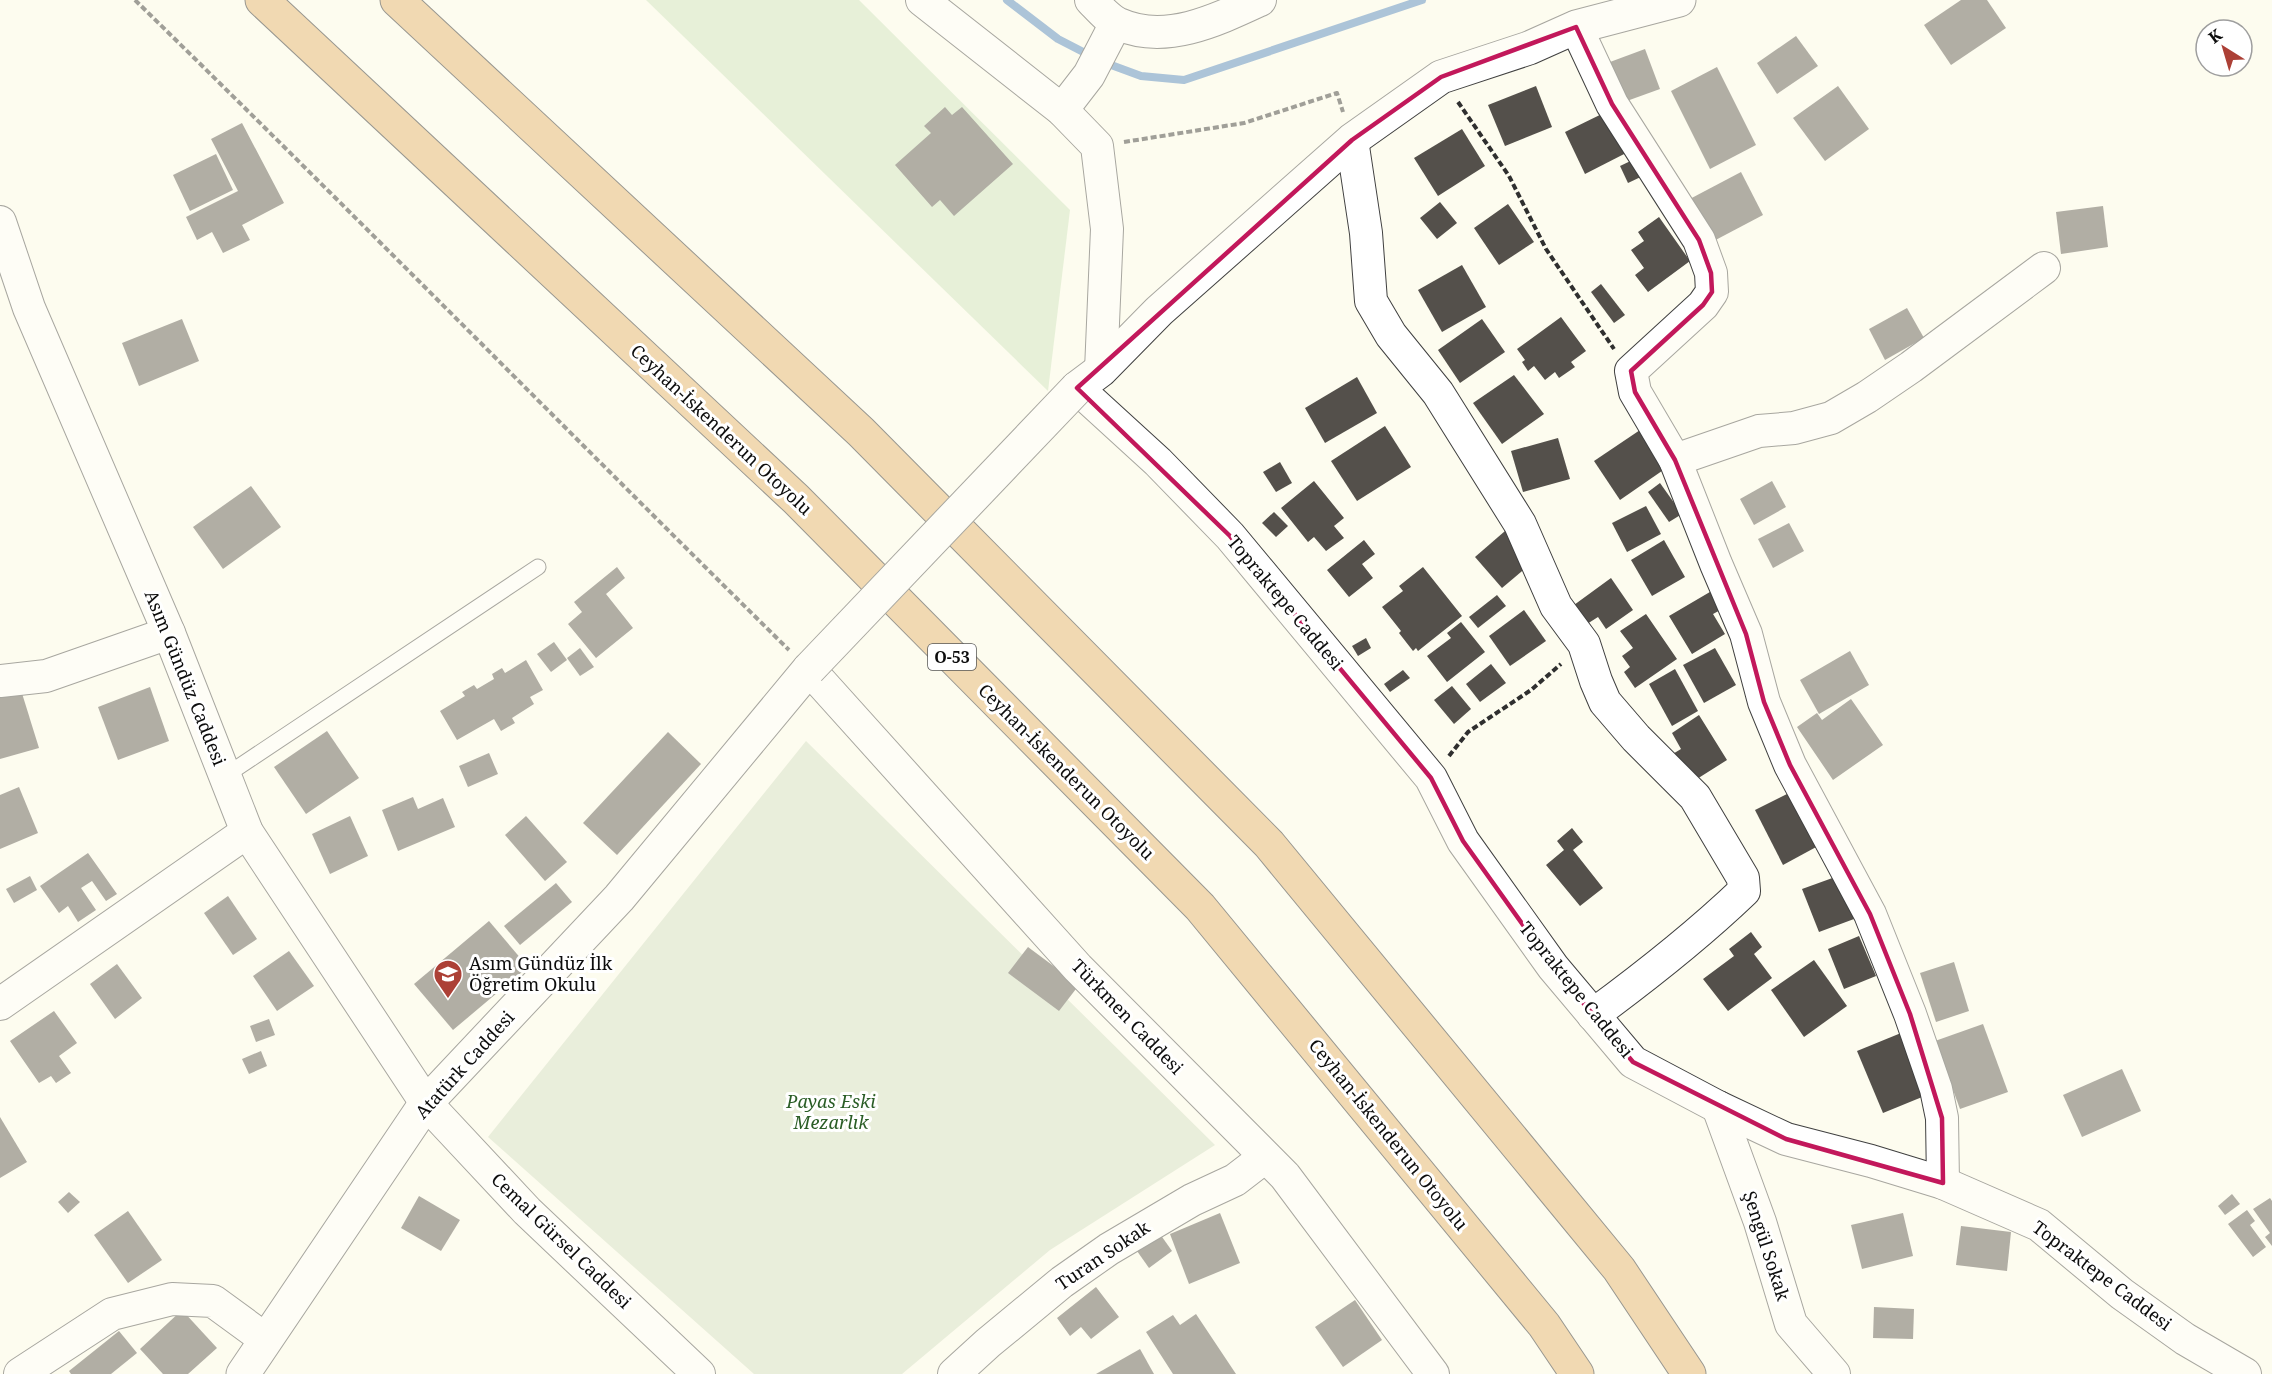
<svg xmlns="http://www.w3.org/2000/svg" width="2272" height="1374" viewBox="0 0 2272 1374" font-family="'Noto Serif',serif">
<style>
.green{fill:#cce3bd}
.cemetery{fill:#d1ddc3}
.lines{fill:none;stroke-linecap:round;stroke-linejoin:round}
.stream{stroke:#4a80bc;stroke-width:8}
.building{fill:#54504b}
.service-casing{stroke:#404040;stroke-width:17}
.minor-casing{stroke:#404040;stroke-width:34}
.tertiary-casing{stroke:#404040;stroke-width:35}
.motorway-casing{stroke:#1e1e1e;stroke-width:35}
.path{stroke:#2f2f2f;stroke-width:4;stroke-dasharray:6 3;stroke-linecap:butt}
.service{stroke:#fff;stroke-width:15}
.minor{stroke:#fff;stroke-width:32}
.tertiary{stroke:#fff;stroke-width:33}
.motorway{stroke:#e2af68;stroke-width:33}
.tertiary-bridge-casing{stroke:#404040;stroke-width:35;stroke-linecap:butt}
.tertiary-bridge{stroke:#fff;stroke-width:33}
.marked{fill:none;stroke:#c2185b;stroke-width:4.5;stroke-linejoin:round}
.labels{text-anchor:middle;stroke-width:6;stroke-linejoin:round;paint-order:stroke}
.shield{fill:#fff;stroke:#565656;stroke-width:1.5}
.shield-label{font-size:16px;font-weight:bold;fill:#0d0d0d}
.street-label{font-size:18px;fill:#0d0d0d;stroke:#fff}
.poi-label{font-size:18px;fill:#0d0d0d;stroke:#fff;text-anchor:start}
.park-label{font-size:18px;font-style:italic;fill:#2a5d26;stroke:#fff}
</style>
<rect width="100%" height="100%" fill="#fdfcef"/>
<path class="green" d="M646,0H859L1070,210L1048,391Z"/>
<path class="cemetery" d="M806,741L1215,1145L1050,1250L902,1374H754L488,1137Z"/>
<g class="lines">
<g class="stream">
<path d="M1007,0L1058,39L1091,56"/>
<path d="M1103,62L1141,76L1184,80L1422,0"/>
</g>
</g>
<g class="building">
<path d="M1961,0H1987L2006,28L1951,65L1924,25Z"/>
<path d="M1796,36L1818,66L1777,94L1757,63Z"/>
<path d="M1645,49L1660,89L1624,102L1610,62Z"/>
<path d="M1717,67L1756,145L1710,169L1671,91Z"/>
<path d="M1536,86L1552,127L1505,146L1488,105Z"/>
<path d="M1838,86L1869,129L1825,161L1793,118Z"/>
<path d="M945,107L952,115L962,107L1013,164L954,216L940,200L932,207L895,165L931,133L924,126Z"/>
<path d="M1610,110L1630,151L1585,174L1565,132Z"/>
<path d="M242,123L284,203L242,225L250,240L223,253L212,232L197,240L186,217L238,191L211,139Z"/>
<path d="M1462,129L1485,166L1438,196L1414,158Z"/>
<path d="M216,154L233,190L190,211L173,175Z"/>
<path d="M1639,157L1647,174L1628,183L1620,166Z"/>
<path d="M1741,172L1763,215L1708,244L1686,201Z"/>
<path d="M1440,202L1457,223L1437,239L1420,218Z"/>
<path d="M1508,204L1534,242L1499,265L1474,228Z"/>
<path d="M2103,206L2108,247L2061,254L2056,212Z"/>
<path d="M1659,217L1690,261L1648,292L1635,275L1644,268L1631,250L1644,241L1638,232Z"/>
<path d="M1462,265L1486,307L1442,332L1418,290Z"/>
<path d="M1601,284L1625,315L1614,323L1591,292Z"/>
<path d="M1907,308L1924,338L1885,360L1869,329Z"/>
<path d="M1561,317L1586,351L1571,362L1575,367L1559,378L1555,372L1545,380L1534,366L1528,371L1522,362L1525,360L1517,349Z"/>
<path d="M182,319L199,361L139,386L122,343Z"/>
<path d="M1482,319L1505,352L1460,383L1438,350Z"/>
<path d="M1514,375L1544,414L1502,444L1473,403Z"/>
<path d="M1357,377L1377,413L1325,443L1305,408Z"/>
<path d="M1385,426L1411,467L1357,501L1331,461Z"/>
<path d="M1646,426L1672,464L1620,500L1594,461Z"/>
<path d="M1558,438L1570,479L1523,492L1511,451Z"/>
<path d="M1280,462L1292,483L1276,492L1263,472Z"/>
<path d="M1314,481L1344,518L1334,526L1344,538L1326,551L1314,537L1308,542L1281,508Z"/>
<path d="M1772,481L1786,507L1754,525L1740,499Z"/>
<path d="M1660,483L1682,514L1669,522L1648,492Z"/>
<path d="M251,486L281,527L223,569L193,527Z"/>
<path d="M1646,506L1661,534L1627,552L1612,523Z"/>
<path d="M1274,512L1288,526L1276,537L1262,523Z"/>
<path d="M1789,523L1804,551L1773,568L1758,539Z"/>
<path d="M1505,531L1533,562L1502,588L1475,557Z"/>
<path d="M1364,540L1375,554L1362,564L1373,578L1349,597L1327,570Z"/>
<path d="M1664,540L1685,577L1652,596L1631,560Z"/>
<path d="M617,567L625,578L606,594L633,628L596,658L568,624L582,612L574,602Z"/>
<path d="M1423,567L1462,616L1418,651L1416,648L1413,651L1399,633L1401,631L1382,607L1403,591L1399,586Z"/>
<path d="M1611,578L1633,610L1606,629L1598,617L1587,624L1574,605Z"/>
<path d="M1715,589L1726,607L1713,614L1725,634L1692,654L1669,616Z"/>
<path d="M1497,595L1506,606L1478,628L1469,617Z"/>
<path d="M1524,610L1546,641L1510,666L1489,636Z"/>
<path d="M1646,614L1677,659L1635,688L1624,672L1630,667L1622,656L1633,648L1620,631Z"/>
<path d="M1461,622L1485,652L1447,682L1427,656L1451,638L1447,633Z"/>
<path d="M1366,638L1371,648L1358,656L1352,646Z"/>
<path d="M554,642L567,660L551,672L537,654Z"/>
<path d="M580,648L594,667L580,676L567,658Z"/>
<path d="M1715,648L1736,685L1704,703L1683,665Z"/>
<path d="M1850,651L1869,685L1819,714L1800,680Z"/>
<path d="M526,660L543,690L530,697L534,704L512,718L515,723L501,731L494,719L457,740L440,711L465,696L462,692L474,685L477,689L494,679L492,674L502,668L505,673Z"/>
<path d="M1491,664L1506,683L1480,702L1466,684Z"/>
<path d="M1675,669L1698,711L1672,726L1649,684Z"/>
<path d="M1403,670L1410,678L1390,692L1384,684Z"/>
<path d="M1452,686L1471,709L1454,724L1434,700Z"/>
<path d="M20,687L39,748L0,759V693Z"/>
<path d="M150,687L169,741L118,760L98,707Z"/>
<path d="M1851,699L1883,745L1833,780L1797,727L1817,713L1822,720Z"/>
<path d="M1699,715L1727,760L1689,784L1671,755L1681,749L1672,733Z"/>
<path d="M327,731L359,778L306,814L274,767Z"/>
<path d="M668,732L701,764L617,855L583,823Z"/>
<path d="M489,753L498,774L468,787L459,766Z"/>
<path d="M19,787L38,833L0,849V795Z"/>
<path d="M1791,792L1818,846L1783,865L1755,810Z"/>
<path d="M413,797L418,809L443,798L455,827L398,851L382,810Z"/>
<path d="M350,816L368,856L330,874L312,834Z"/>
<path d="M526,816L567,862L545,881L505,835Z"/>
<path d="M1572,828L1583,842L1573,850L1603,888L1580,906L1546,865L1564,850L1557,841Z"/>
<path d="M88,853L117,894L106,901L92,881L81,888L96,910L78,922L68,906L59,913L40,886Z"/>
<path d="M30,876L37,890L14,903L6,889Z"/>
<path d="M1838,876L1854,919L1819,932L1802,889Z"/>
<path d="M556,883L572,902L520,945L504,926Z"/>
<path d="M228,896L257,939L233,955L204,913Z"/>
<path d="M489,921L528,967L453,1030L414,984Z"/>
<path d="M1751,932L1762,947L1754,954L1772,978L1728,1011L1703,979L1734,956L1729,949Z"/>
<path d="M1859,936L1876,976L1844,989L1828,949Z"/>
<path d="M1028,947L1079,985L1059,1011L1008,973Z"/>
<path d="M289,951L314,986L277,1011L253,976Z"/>
<path d="M1814,960L1847,1006L1804,1037L1771,990Z"/>
<path d="M1954,962L1969,1011L1936,1022L1920,973Z"/>
<path d="M117,964L142,998L115,1019L90,984Z"/>
<path d="M54,1011L77,1043L59,1056L71,1073L56,1083L51,1076L39,1083L10,1041Z"/>
<path d="M269,1019L275,1035L256,1042L250,1026Z"/>
<path d="M1983,1024L2008,1092L1960,1109L1935,1041Z"/>
<path d="M1901,1033L1927,1095L1883,1113L1857,1051Z"/>
<path d="M261,1051L267,1066L249,1074L242,1059Z"/>
<path d="M2122,1069L2141,1111L2082,1137L2063,1095Z"/>
<path d="M0,1117L27,1162L0,1178Z"/>
<path d="M69,1192L80,1202L68,1213L58,1202Z"/>
<path d="M2232,1194L2240,1204L2225,1215L2218,1206Z"/>
<path d="M419,1196L460,1220L441,1251L401,1228Z"/>
<path d="M2270,1198L2272,1201V1246L2265,1237L2270,1233L2253,1209Z"/>
<path d="M2247,1210L2255,1221L2250,1225L2266,1247L2253,1257L2228,1224Z"/>
<path d="M128,1211L162,1260L128,1283L94,1235Z"/>
<path d="M1220,1213L1240,1263L1189,1284L1170,1234Z"/>
<path d="M1903,1213L1913,1256L1862,1269L1851,1225Z"/>
<path d="M1961,1226L2011,1232L2007,1271L1956,1265Z"/>
<path d="M1160,1234L1172,1251L1149,1268L1137,1251Z"/>
<path d="M1096,1287L1119,1317L1091,1339L1081,1327L1070,1336L1057,1318Z"/>
<path d="M1355,1300L1382,1340L1343,1367L1315,1327Z"/>
<path d="M1874,1307L1914,1309L1913,1339L1873,1338Z"/>
<path d="M182,1310L217,1348L188,1374H163L140,1349Z"/>
<path d="M1196,1314L1236,1374H1173L1146,1332L1173,1315L1180,1325Z"/>
<path d="M119,1331L137,1353L111,1374H71L69,1371Z"/>
<path d="M1140,1349L1154,1374H1096Z"/>
</g>
<g class="lines">
<g class="service-casing">
<path id="service" d="M225,776L538,567"/>
</g>
<g class="minor-casing">
<g id="minor">
<path d="M922,0L1062,110L1097,146L1107,229L1101,370"/>
<path d="M1091,0C1099,8 1109,20 1119,24C1165,45 1217,20 1260,0"/>
<path d="M1576,27L1612,104L1699,240L1711,273L1712,292L1703,305L1631,371L1635,392L1675,460L1716,564L1746,634L1764,702L1790,765L1870,914L1910,1014L1936,1089L1942,1118L1943,1183"/>
<path d="M1062,110L1089,75L1116,23"/>
<path d="M1352,140L1366,233L1371,301L1391,335L1438,393L1520,524L1556,606L1584,644L1596,681L1605,702L1636,738L1695,797L1743,878L1744,891C1697,936 1646,976 1593,1015"/>
<path d="M0,222L29,308L169,633L247,832L426,1103L527,1211L699,1374"/>
<path d="M1077,388L1158,462L1230,536L1431,778L1463,841L1553,967L1633,1062L1718,1107L1786,1139L1871,1161L1943,1183L2039,1225L2122,1294L2185,1339L2245,1374"/>
<path d="M1675,460L1759,431L1794,428L1831,418L1867,397L1911,367L2044,268"/>
<path d="M809,669L1078,968L1285,1176L1433,1374"/>
<path d="M0,681L46,676L169,633"/>
<path d="M0,1004L247,832"/>
<path d="M1718,1107L1760,1222L1791,1324L1834,1374"/>
<path d="M20,1374L112,1314L172,1299L213,1301L265,1339"/>
<path d="M954,1374L988,1343L1062,1282L1109,1249L1192,1200L1235,1180L1265,1157"/>
</g>
</g>
<g class="tertiary-casing">
<g id="tertiary">
<path d="M1077,388L1101,370L1159,311L1352,140L1441,77L1529,48L1576,27L1679,0"/>
<path d="M243,1374L426,1103L619,898L809,669"/>
</g>
</g>
<g class="motorway-casing">
<g id="motorway">
<path d="M262,0L796,499L1200,907L1544,1325L1577,1374"/>
<path d="M397,0L861,432L1269,844L1619,1269L1689,1374"/>
</g>
</g>
<g class="path">
<path d="M135,0C355,215 570,434 789,650"/>
<path d="M1458,102L1509,176L1546,249L1614,349"/>
<path d="M1124,142L1244,123L1337,93L1343,112"/>
<path d="M1449,756L1468,732L1531,690L1561,664"/>
</g>
<use href="#service" class="service"/>
<use href="#minor" class="minor"/>
<use href="#tertiary" class="tertiary"/>
<use href="#motorway" class="motorway"/>
<g class="tertiary-bridge-casing">
<path id="tertiary-bridge" d="M809,669L1077,388"/>
</g>
<use href="#tertiary-bridge" class="tertiary-bridge"/>
</g>
<path d="M0 0H2272V1374H0ZM1576,27L1612,104L1699,240L1711,273L1712,292L1703,305L1631,371L1635,392L1675,460L1746,634L1764,702L1790,765L1870,914L1910,1014L1942,1118L1943,1183L1786,1139L1633,1062L1553,967L1463,841L1431,778L1230,536L1077,388L1352,140L1441,77Z" fill="#fdfcef" fill-opacity=".55" fill-rule="evenodd"/>
<path class="marked" d="M1576,27L1612,104L1699,240L1711,273L1712,292L1703,305L1631,371L1635,392L1675,460L1746,634L1764,702L1790,765L1870,914L1910,1014L1942,1118L1943,1183L1786,1139L1633,1062L1553,967L1463,841L1431,778L1230,536L1077,388L1352,140L1441,77Z"/>
<defs>
<g id="school-pin" transform="scale(1.5)"><path d="M0 17L-7.5 6A9.5 9.5 0 1 1 7.5 6Z" fill="#ac4036" stroke="#fff"/><path d="M0-5L7-2L0 1L-7-2ZM-4 1L0 2.5L4 1V4Q0 6-4 4Z" fill="#fff"/></g>
</defs>
<g fill-rule="evenodd">
<use href="#school-pin" x="448" y="974"/>
</g>
<g class="labels">
<rect class="shield" x="928" y="644" width="48" height="26" rx="4.5"/>
<g class="shield-label">
<text x="952" y="663">O-53</text>
</g>
<g class="street-label">
<text transform="translate(721 430) rotate(43)" y="6">Ceyhan-İskenderun Otoyolu</text>
<text transform="translate(1285 603) rotate(50)" y="6">Topraktepe Caddesi</text>
<text transform="translate(185 678) rotate(68)" y="6">Asım Gündüz Caddesi</text>
<text transform="translate(1066 772) rotate(45)" y="6">Ceyhan-İskenderun Otoyolu</text>
<text transform="translate(1576 990) rotate(51)" y="6">Topraktepe Caddesi</text>
<text transform="translate(1127 1017) rotate(46)" y="6">Türkmen Caddesi</text>
<text transform="translate(465 1065) rotate(-48)" y="6">Atatürk Caddesi</text>
<text transform="translate(1388 1135) rotate(51)" y="6">Ceyhan-İskenderun Otoyolu</text>
<text transform="translate(561 1241) rotate(44)" y="6">Cemal Gürsel Caddesi</text>
<text transform="translate(1766 1246) rotate(72)" y="6">Şengül Sokak</text>
<text transform="translate(1103 1256) rotate(-34)" y="6">Turan Sokak</text>
<text transform="translate(2102 1276) rotate(37)" y="6">Topraktepe Caddesi</text>
</g>
<g class="poi-label">
<text x="469" y="970">Asım Gündüz İlk<tspan x="469" dy="21">Öğretim Okulu</tspan></text>
</g>
<g class="park-label">
<text x="831" y="1108">Payas Eski<tspan x="831" dy="21">Mezarlık</tspan></text>
</g>
</g>
<g transform="translate(2224 48) rotate(323)"><circle r="28" fill="#ffffff" stroke="#9e9e9e" stroke-width="1.5"/>
<path d="M0-4.5L10 22L0 15L-10 22Z" fill="#ac4036"/>
<text y="-9" font-size="16" font-weight="bold" text-anchor="middle" fill="#0d0d0d">K</text>
</g>
</svg>
